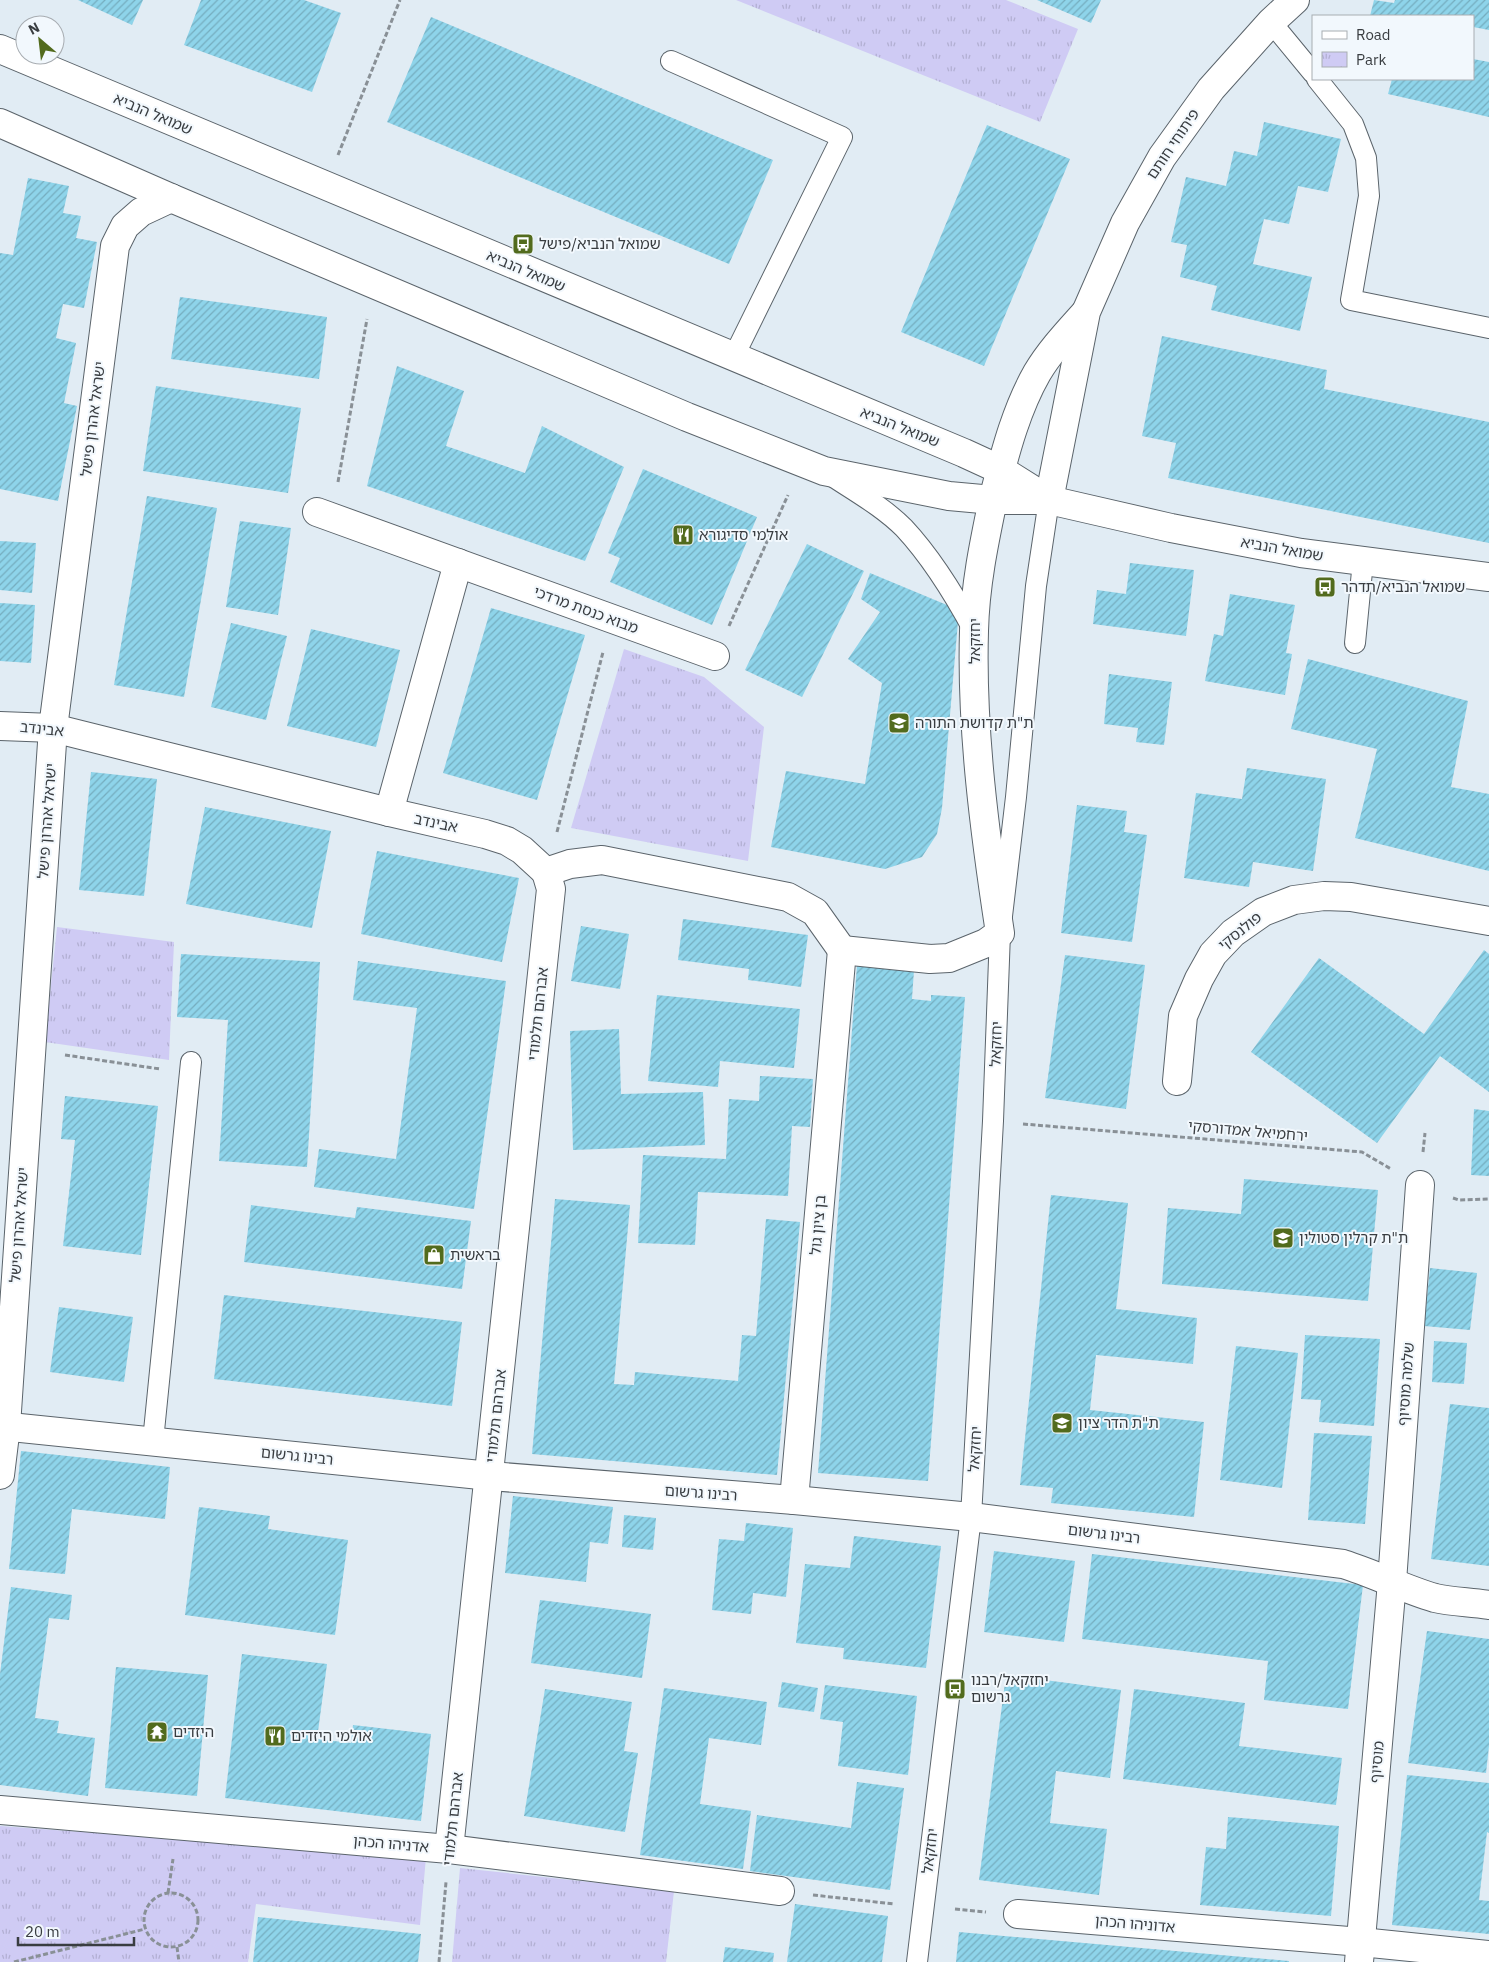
<svg xmlns="http://www.w3.org/2000/svg" width="1489" height="1962" viewBox="0 0 1489 1962" font-family="'IBM Plex Sans','Noto Sans Hebrew',sans-serif">
<style>
.park{fill:url(#park-tufts)}
.building{fill:url(#building-hatch)}
.lines{fill:none;stroke-linecap:round;stroke-linejoin:round}
.service-casing{stroke:#5b646b;stroke-width:22}
.pedestrian-casing{stroke:#5b646b;stroke-width:30}
.minor-casing{stroke:#5b646b;stroke-width:30}
.tertiary-casing{stroke:#5b646b;stroke-width:30}
.path{stroke:#899096;stroke-width:3;stroke-dasharray:5 2.5;stroke-linecap:butt}
.service{stroke:#fff;stroke-width:20}
.pedestrian{stroke:#fff;stroke-width:28}
.minor{stroke:#fff;stroke-width:28}
.tertiary{stroke:#fff;stroke-width:28}
.labels{text-anchor:middle;stroke-width:4;stroke-linejoin:round;paint-order:stroke}
.street-label{font-size:15px;fill:#393d41;stroke:#f2f8fd}
.poi-label{font-size:15px;fill:#393d41;stroke:#f2f8fd;text-anchor:start}
</style>
<defs>
<pattern id="park-tufts" width="24" height="20" patternUnits="userSpaceOnUse" patternTransform="scale(1.25)"><rect width="24" height="20" fill="#cfcbf4"/><path d="M3 7l-1-3M5 7V3M7 7l1-3M15 17l-1-3M17 17v-4M19 17l1-3" fill="none" stroke="#b2afd2"/></pattern>
<pattern id="building-hatch" width="6" height="6" patternUnits="userSpaceOnUse" patternTransform="scale(1.25)"><rect width="6" height="6" fill="#8ed4ea"/><path d="M-1 1l2-2M0 6l6-6M5 7l2-2" fill="none" stroke="#75adbf"/></pattern>
</defs>
<rect width="100%" height="100%" fill="#e1ecf4"/>
<g class="park">
<path d="M736,0H1006L1078,29L1040,122Z"/>
<path d="M624,649L704,677L764,727L748,861L571,828Z"/>
<path d="M57,927L174,942L169,1060L45,1042Z"/>
<path d="M0,1826L426,1857L420,1925L256,1904L248,1962H0Z"/>
<path d="M460,1868L674,1891L666,1962H452Z"/>
</g>
<g class="building">
<path d="M78,0H143L132,25Z"/>
<path d="M201,0H304L341,13L312,92L184,45Z"/>
<path d="M1037,0H1101L1091,23Z"/>
<path d="M1374,0L1394,3L1395,0H1489V30L1473,27V16H1370Z"/>
<path d="M431,17L773,160L729,264L387,122Z"/>
<path d="M1473,59L1489,62V117L1388,94L1392,79H1473Z"/>
<path d="M1264,122L1341,139L1328,192L1298,186L1289,224L1264,219L1253,264L1312,277L1300,331L1211,310L1217,286L1180,277L1187,245L1171,242L1186,177L1226,186L1234,151L1257,156Z"/>
<path d="M987,125L1070,159L984,366L901,332Z"/>
<path d="M28,178L69,186L63,213L81,216L76,238L97,242L84,308L63,304L56,338L76,343L64,403L77,406L58,501L0,489V253L13,255Z"/>
<path d="M180,297L327,317L319,379L171,359Z"/>
<path d="M1162,336L1327,370L1324,389L1489,422V543L1168,478L1176,443L1142,436Z"/>
<path d="M397,366L464,391L446,446L525,473L542,426L624,467L585,561L367,486Z"/>
<path d="M156,386L301,408L288,493L143,471Z"/>
<path d="M643,469L757,517L712,625L610,582L620,558L608,553Z"/>
<path d="M147,496L217,508L184,697L114,685Z"/>
<path d="M240,521L291,528L278,615L226,607Z"/>
<path d="M0,541L36,543L32,593L0,590Z"/>
<path d="M807,544L864,571L802,697L745,670Z"/>
<path d="M1130,563L1194,570L1186,636L1093,624L1097,590L1126,594Z"/>
<path d="M870,573L959,610L942,808L937,834L922,857L885,869L771,847L786,771L865,784L882,683L848,659L880,612L861,599Z"/>
<path d="M1230,594L1295,605L1286,653L1292,654L1285,695L1205,681L1214,634L1223,636Z"/>
<path d="M0,603L35,605L31,663L0,661Z"/>
<path d="M491,608L585,635L537,800L443,773Z"/>
<path d="M231,623L287,636L266,720L211,707Z"/>
<path d="M311,629L400,650L376,747L287,726Z"/>
<path d="M1308,659L1468,701L1451,787L1489,794V871L1355,838L1377,749L1291,729Z"/>
<path d="M1109,674L1172,682L1164,745L1136,742L1138,728L1104,724Z"/>
<path d="M1247,768L1326,779L1313,871L1253,862L1249,887L1184,878L1196,793L1242,799Z"/>
<path d="M91,772L157,779L144,896L79,890Z"/>
<path d="M1077,805L1127,811L1124,832L1147,835L1132,942L1061,933Z"/>
<path d="M205,807L331,831L312,928L186,904Z"/>
<path d="M377,851L519,878L502,962L361,934Z"/>
<path d="M683,919L808,935L801,987L748,980L749,969L678,960Z"/>
<path d="M581,926L629,934L620,989L571,981Z"/>
<path d="M1484,950L1489,954V1092L1440,1056L1377,1143L1251,1052L1319,958L1424,1034Z"/>
<path d="M181,954L320,962L307,1167L219,1161L228,1020L177,1017Z"/>
<path d="M1065,955L1145,965L1126,1109L1045,1098Z"/>
<path d="M358,961L506,981L474,1209L314,1187L319,1149L396,1159L417,1008L353,1000Z"/>
<path d="M857,965L914,970L912,999L931,1001V995L965,997L928,1481L818,1473Z"/>
<path d="M657,995L800,1009L794,1068L720,1061L718,1087L648,1081Z"/>
<path d="M619,1029L621,1094L703,1092L705,1145L573,1150L570,1031Z"/>
<path d="M760,1076L813,1079L810,1127L792,1126L788,1196L698,1192L695,1245L638,1243L643,1155L726,1159L729,1099L759,1101Z"/>
<path d="M65,1096L158,1106L141,1255L63,1246L75,1140L61,1139Z"/>
<path d="M1474,1109L1489,1111V1176L1471,1175Z"/>
<path d="M1244,1179L1378,1190L1368,1301L1162,1284L1168,1208L1241,1214Z"/>
<path d="M1051,1195L1128,1203L1116,1309L1197,1318L1193,1364L1096,1355L1090,1410L1204,1422L1194,1517L1051,1503L1053,1488L1020,1485Z"/>
<path d="M555,1199L630,1205L614,1384L634,1385L635,1372L738,1381L742,1335L756,1336L766,1219L800,1222L777,1475L532,1454Z"/>
<path d="M251,1205L355,1218L357,1207L471,1221L462,1289L244,1262Z"/>
<path d="M1430,1268L1477,1273L1470,1330L1424,1326Z"/>
<path d="M224,1295L462,1322L452,1406L214,1379Z"/>
<path d="M59,1307L133,1317L124,1382L50,1372Z"/>
<path d="M1305,1335L1380,1339L1374,1426L1319,1422L1321,1400L1301,1399Z"/>
<path d="M1434,1341L1467,1343L1464,1384L1432,1382Z"/>
<path d="M1236,1346L1298,1353L1282,1488L1220,1480Z"/>
<path d="M1450,1404L1489,1408V1566L1431,1559Z"/>
<path d="M1314,1433L1372,1436L1365,1524L1308,1520Z"/>
<path d="M21,1451L170,1467L165,1519L72,1509L65,1574L9,1569Z"/>
<path d="M513,1496L613,1507L608,1544L590,1542L586,1582L505,1573Z"/>
<path d="M199,1507L270,1516L268,1529L348,1540L335,1635L185,1615Z"/>
<path d="M624,1515L656,1518L653,1550L622,1547Z"/>
<path d="M746,1523L793,1528L786,1597L753,1593L751,1614L712,1610L719,1539L744,1541Z"/>
<path d="M854,1536L941,1546L926,1668L843,1659L844,1648L796,1643L805,1564L850,1568Z"/>
<path d="M994,1551L1075,1561L1064,1642L984,1632Z"/>
<path d="M1092,1554L1363,1585L1348,1709L1264,1700L1268,1661L1082,1639Z"/>
<path d="M11,1587L72,1595L69,1620L49,1618L35,1718L59,1721L57,1733L95,1738L88,1796L0,1785V1674Z"/>
<path d="M540,1600L651,1614L642,1678L531,1663Z"/>
<path d="M1427,1631L1489,1639V1746L1486,1773L1408,1763Z"/>
<path d="M242,1654L327,1664L317,1739L351,1743L353,1725L431,1734L421,1821L225,1798Z"/>
<path d="M116,1667L208,1675L197,1796L105,1788Z"/>
<path d="M1006,1675L1121,1690L1110,1778L1056,1771L1050,1823L1107,1829L1099,1895L979,1880Z"/>
<path d="M782,1682L818,1688L814,1712L778,1707Z"/>
<path d="M825,1685L917,1696L908,1775L838,1766L843,1722L820,1719Z"/>
<path d="M664,1688L767,1702L761,1745L709,1738L700,1804L751,1811L743,1869L640,1855Z"/>
<path d="M545,1689L632,1702L624,1751L638,1753L625,1832L524,1816Z"/>
<path d="M1134,1689L1245,1703L1239,1746L1342,1758L1336,1805L1123,1779Z"/>
<path d="M1407,1775L1489,1783V1833L1487,1832L1479,1900L1489,1901V1934L1392,1925Z"/>
<path d="M857,1782L904,1788L890,1890L750,1871L757,1815L851,1828Z"/>
<path d="M1228,1817L1339,1826L1331,1916L1200,1905L1206,1847L1226,1849Z"/>
<path d="M795,1904L888,1916L882,1962H787Z"/>
<path d="M258,1917L421,1934L418,1962H253Z"/>
<path d="M959,1932L1289,1961V1962H956Z"/>
<path d="M725,1947L774,1953L773,1962H723Z"/>
</g>
<g class="lines">
<g class="service-casing">
<g id="service">
<path d="M1271,22L1313,73"/>
<path d="M671,61L842,137L733,358"/>
<path d="M1317,79L1353,124L1366,158L1369,196L1351,300L1489,328"/>
<path d="M832,476C856,492 883,507 904,528C932,558 954,594 974,631"/>
<path d="M1355,643L1363,561"/>
<path d="M153,1441L191,1062"/>
<path d="M917,1962L971,1517L993,1121L1000,933L1016,797L1036,586L1049,500"/>
</g>
</g>
<g class="pedestrian-casing">
<path id="pedestrian" d="M1018,1914L1361,1942"/>
</g>
<g class="minor-casing">
<g id="minor">
<path d="M317,512L715,656"/>
<path d="M0,726L53,728L389,812L485,834L507,841L522,850L546,872"/>
<path d="M389,812L458,563"/>
<path d="M546,872L570,864L602,860L788,897L815,912L842,950"/>
<path d="M842,950L930,959L949,958L986,943L1000,933C985,835 971,730 974,631C975,586 984,543 993,500"/>
<path d="M1177,1081L1183,1016L1199,979L1213,954L1233,933L1263,912L1294,900L1324,896L1351,897L1489,921"/>
<path d="M0,1426L490,1476L794,1500L971,1517L1343,1564C1375,1574 1404,1589 1435,1598C1452,1602 1471,1602 1489,1605"/>
<path d="M0,1475L6,1426L53,728L115,246L125,226L141,212L171,198"/>
<path d="M794,1500L842,950"/>
<path d="M0,1810L449,1849L780,1891"/>
<path d="M449,1849L551,889L546,872"/>
<path d="M1361,1942L1489,1955"/>
<path d="M1359,1962L1392,1582L1420,1185"/>
</g>
</g>
<g class="tertiary-casing">
<g id="tertiary">
<path d="M0,49L964,453L1001,470L1049,500"/>
<path d="M0,123L171,198L687,417L824,471L949,496L993,500H1049L1171,528L1301,553L1489,577"/>
<path d="M996,488C1006,449 1017,408 1037,373C1050,351 1068,332 1085,313"/>
<path d="M1049,500L1086,312L1125,223L1162,157L1211,89L1271,22L1295,0"/>
</g>
</g>
<g class="path">
<path d="M338,155L400,0"/>
<path d="M338,482L367,319"/>
<path d="M729,626L788,495"/>
<path d="M557,832L603,652"/>
<path d="M65,1055L160,1069"/>
<path d="M1023,1124L1362,1152L1391,1169"/>
<path d="M1423,1152L1425,1133"/>
<path d="M1453,1198L1459,1200L1489,1199"/>
<circle cx="171" cy="1920" r="27"/>
<path d="M168,1893L173,1859"/>
<path d="M813,1895L894,1904"/>
<path d="M955,1909L986,1912"/>
<path d="M177,1947L179,1962"/>
<path d="M14,1962L145,1929"/>
<path d="M439,1962L446,1882"/>
</g>
<use href="#service" class="service"/>
<use href="#pedestrian" class="pedestrian"/>
<use href="#minor" class="minor"/>
<use href="#tertiary" class="tertiary"/>
</g>
<defs>
<g id="bus-square" transform="scale(1.125)"><rect x="-9" y="-9" width="18" height="18" rx="4" fill="#526b1d" stroke="#f2f8fd"/><path d="M-5-6H5V4H4V6H2V4H-2V6H-4V4H-5ZM-3.5-4V0h7V-4ZM-3.5 1.2v1.5H-2V1.2ZM2 1.2v1.5H3.5V1.2Z" fill="#fff"/></g>
<g id="restaurant-square" transform="scale(1.125)"><rect x="-9" y="-9" width="18" height="18" rx="4" fill="#526b1d" stroke="#f2f8fd"/><path d="M-5-6h1v4h1v-4h1v4h1v-4h1v5L-1.5 .5V6h-2V.5L-5-1ZM5-6V6H3V1.5H1.5Q1.5-4 5-6Z" fill="#fff"/></g>
<g id="school-square" transform="scale(1.125)"><rect x="-9" y="-9" width="18" height="18" rx="4" fill="#526b1d" stroke="#f2f8fd"/><path d="M0-5L7-2L0 1L-7-2ZM-4 1L0 2.5L4 1V4Q0 6-4 4Z" fill="#fff"/></g>
<g id="shop-square" transform="scale(1.125)"><rect x="-9" y="-9" width="18" height="18" rx="4" fill="#526b1d" stroke="#f2f8fd"/><path d="M-5-2.5h2.3a2.7 3.5 0 0 1 5.4 0H5L5.5 6h-11ZM-1.5-2.5h3a1.5 2.3 0 0 0-3 0Z" fill="#fff"/></g>
<g id="temple-square" transform="scale(1.125)"><rect x="-9" y="-9" width="18" height="18" rx="4" fill="#526b1d" stroke="#f2f8fd"/><path d="M0-6L5-2H3V0L6.5 2.5H4V6H1.5V3h-3V6H-4V2.5H-6.5L-3 0V-2H-5Z" fill="#fff"/></g>
</defs>
<g fill-rule="evenodd">
<use href="#bus-square" x="523" y="244"/>
<use href="#restaurant-square" x="683" y="535"/>
<use href="#bus-square" x="1325" y="587"/>
<use href="#school-square" x="899" y="723"/>
<use href="#school-square" x="1283" y="1238"/>
<use href="#shop-square" x="434" y="1255"/>
<use href="#school-square" x="1062" y="1423"/>
<use href="#bus-square" x="955" y="1689"/>
<use href="#temple-square" x="157" y="1732"/>
<use href="#restaurant-square" x="275" y="1736"/>
</g>
<g class="labels">
<g class="street-label">
<text transform="translate(153 114) rotate(23)" y="5">שמואל הנביא</text>
<text transform="translate(1173 144) rotate(-56)" y="5">פיתוחי חותם</text>
<text transform="translate(526 271) rotate(23)" y="5">שמואל הנביא</text>
<text transform="translate(93 419) rotate(-83)" y="5">ישראל אהרון פישל</text>
<text transform="translate(900 427) rotate(22)" y="5">שמואל הנביא</text>
<text transform="translate(1282 549) rotate(10)" y="5">שמואל הנביא</text>
<text transform="translate(586 610) rotate(20)" y="5">מבוא כנסת מרדכי</text>
<text transform="translate(975 641) rotate(-90)" y="5">יחזקאל</text>
<text transform="translate(42 729) rotate(6)" y="5">אבינדב</text>
<text transform="translate(47 821) rotate(-86)" y="5">ישראל אהרון פישל</text>
<text transform="translate(436 823) rotate(12)" y="5">אבינדב</text>
<text transform="translate(1240 931) rotate(-39)" y="5">פולנסקי</text>
<text transform="translate(538 1014) rotate(-84)" y="5">אברהם תלמודי</text>
<text transform="translate(996 1044) rotate(-88)" y="5">יחזקאל</text>
<text transform="translate(1248 1131) rotate(5)" y="5">ירחמיאל אמדורסקי</text>
<text transform="translate(19 1225) rotate(-86)" y="5">ישראל אהרון פישל</text>
<text transform="translate(818 1225) rotate(-85)" y="5">בן ציון גול</text>
<text transform="translate(1406 1384) rotate(-86)" y="5">שלמה מוסיוף</text>
<text transform="translate(496 1416) rotate(-84)" y="5">אברהם תלמודי</text>
<text transform="translate(975 1449) rotate(-87)" y="5">יחזקאל</text>
<text transform="translate(297 1456) rotate(6)" y="5">רבינו גרשום</text>
<text transform="translate(701 1493) rotate(4)" y="5">רבינו גרשום</text>
<text transform="translate(1104 1534) rotate(7)" y="5">רבינו גרשום</text>
<text transform="translate(1377 1762) rotate(-85)" y="5">מוסיוף</text>
<text transform="translate(453 1819) rotate(-84)" y="5">אברהם תלמודי</text>
<text transform="translate(391 1844) rotate(5)" y="5">אדניהו הכהן</text>
<text transform="translate(930 1851) rotate(-83)" y="5">יחזקאל</text>
<text transform="translate(1135 1924) rotate(5)" y="5">אדוניהו הכהן</text>
</g>
<g class="poi-label">
<text x="539" y="249">שמואל הנביא/פישל</text>
<text x="699" y="540">אולמי סדיגורא</text>
<text x="1341" y="592">שמואל הנביא/תדהר</text>
<text x="915" y="728">ת"ת קדושת התורה</text>
<text x="1299" y="1243">ת"ת קרלין סטולין</text>
<text x="450" y="1260">בראשית</text>
<text x="1078" y="1428">ת"ת הדר ציון</text>
<text x="971" y="1685">יחזקאל/רבנו<tspan x="971" dy="17">גרשום</tspan></text>
<text x="173" y="1737">היזדים</text>
<text x="291" y="1741">אולמי היזדים</text>
</g>
</g>
<rect x="1312" y="15" width="162" height="65" fill="#f2f8fd" stroke="#a8adb2"/>
<rect x="1322" y="31" width="25" height="8" fill="#ffffff" stroke="#a8adb2"/>
<text x="1356" y="40" font-size="15" fill="#393d41">Road</text>
<rect x="1322" y="52" width="25" height="15" fill="url(#park-tufts)" stroke="#a8adb2"/>
<text x="1356" y="65" font-size="15" fill="#393d41">Park</text>
<g transform="translate(40 40) rotate(332)"><circle r="24" fill="#f2f8fd" stroke="#a8adb2"/>
<path d="M0-4L9 19L0 12L-9 19Z" fill="#526b1d"/>
<text y="-8" font-size="14" font-weight="bold" text-anchor="middle" fill="#393d41">N</text>
</g>
<path d="M18 1937v8h116v-8" fill="none" stroke="#393d41" stroke-width="2.5"/>
<text x="25" y="1937" font-size="15" fill="#393d41" stroke="#f2f8fd" stroke-width="4" paint-order="stroke">20 m</text>
</svg>
